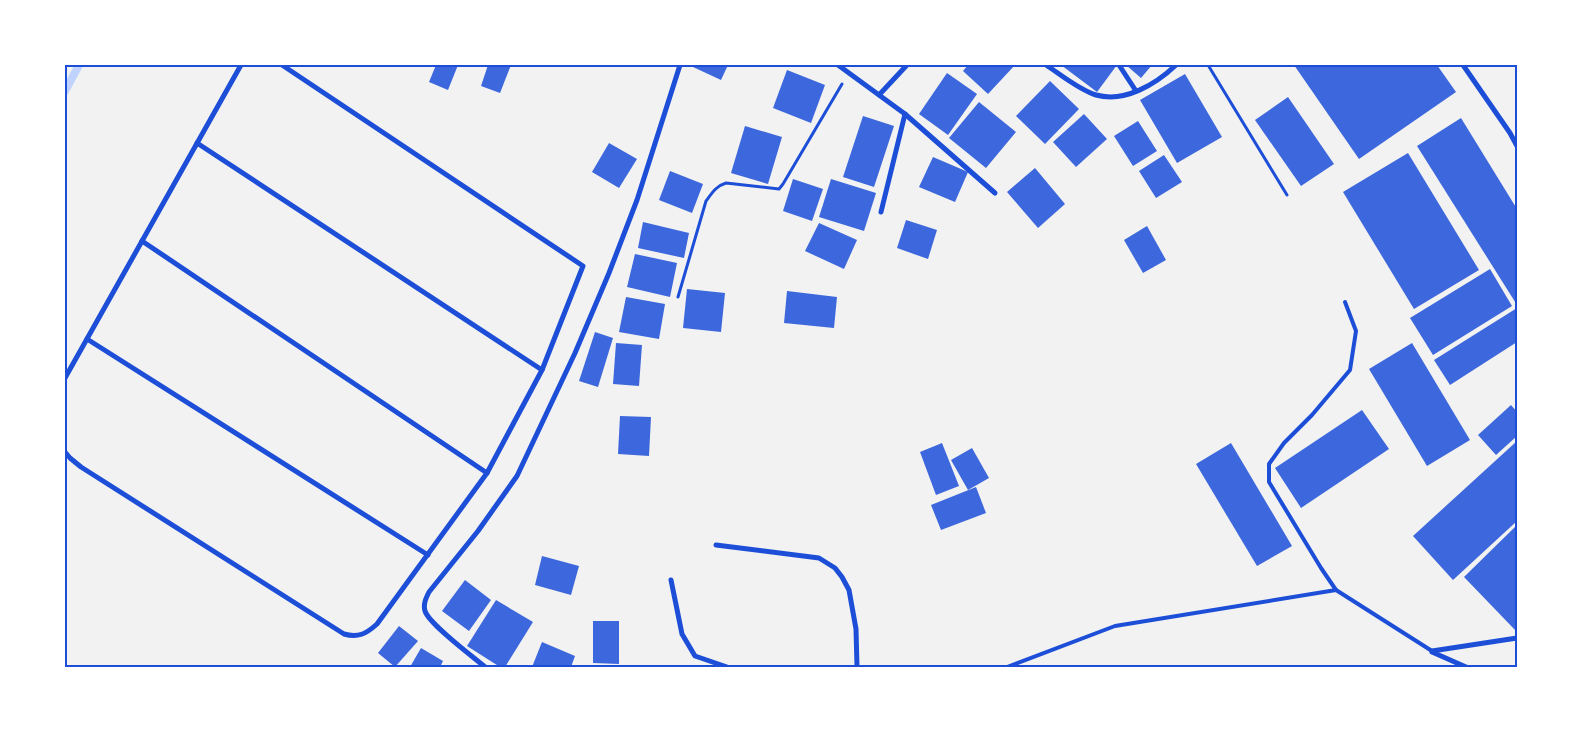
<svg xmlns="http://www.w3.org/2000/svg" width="1582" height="732" viewBox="0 0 1582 732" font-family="'Exo 2',sans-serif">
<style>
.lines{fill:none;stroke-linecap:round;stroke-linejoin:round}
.stream{stroke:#bfd3fe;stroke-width:8}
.building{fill:#3d67dc}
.path{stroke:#1d4ed8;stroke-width:3}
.service{stroke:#1d4ed8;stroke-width:4}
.minor{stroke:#1d4ed8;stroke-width:5}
.neatline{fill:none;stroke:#1d4ed8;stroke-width:2}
</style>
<rect width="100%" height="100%" fill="#f2f2f2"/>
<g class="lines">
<path class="stream" d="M65,91L79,65"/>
</g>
<g class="building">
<path d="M436,65H458L448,90L429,82Z"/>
<path d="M488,65H511L500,93L481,86Z"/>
<path d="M694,65H728L721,80L693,67Z"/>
<path d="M968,65H1015L988,94L963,71Z"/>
<path d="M1061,65H1117L1097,92Z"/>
<path d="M1126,65H1152L1141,78Z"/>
<path d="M1294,65H1437L1456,92L1359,159Z"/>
<path d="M787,70L825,85L811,123L773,108Z"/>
<path d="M947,73L977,94L948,135L919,114Z"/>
<path d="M1185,74L1222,137L1177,163L1140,100Z"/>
<path d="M1050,81L1079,109L1045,144L1016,116Z"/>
<path d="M1288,97L1334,164L1301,186L1255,120Z"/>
<path d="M979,102L1016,132L986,168L949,138Z"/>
<path d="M1084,114L1107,139L1076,167L1053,142Z"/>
<path d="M863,116L894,126L874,187L843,177Z"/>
<path d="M1461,118L1517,209V305L1417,146Z"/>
<path d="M1138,121L1157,151L1133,166L1114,136Z"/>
<path d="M745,126L782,137L768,184L731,173Z"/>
<path d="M609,143L637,159L619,188L592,172Z"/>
<path d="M1408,153L1479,270L1414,309L1343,192Z"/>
<path d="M1164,155L1182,182L1156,198L1139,171Z"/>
<path d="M933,157L968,172L955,202L919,187Z"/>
<path d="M1035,168L1065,204L1038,228L1007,192Z"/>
<path d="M670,171L703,184L692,213L659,200Z"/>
<path d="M793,179L823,189L812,221L783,211Z"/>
<path d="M831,179L876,193L864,231L819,217Z"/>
<path d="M906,220L937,230L928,259L897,248Z"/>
<path d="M643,222L689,233L684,258L638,248Z"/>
<path d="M819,223L857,240L844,269L805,251Z"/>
<path d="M1147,226L1166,260L1143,273L1124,240Z"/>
<path d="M635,254L677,263L670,297L627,287Z"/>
<path d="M1490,269L1512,306L1433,355L1410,318Z"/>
<path d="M687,289L725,293L721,332L683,328Z"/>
<path d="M787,291L837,297L834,328L784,323Z"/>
<path d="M626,297L665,304L659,339L619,332Z"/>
<path d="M1517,308V342L1450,385L1434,360Z"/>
<path d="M595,332L613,338L598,387L579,381Z"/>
<path d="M616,343L642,345L639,386L613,384Z"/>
<path d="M1412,343L1470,440L1427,466L1369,369Z"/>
<path d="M1511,405L1517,412V436L1496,455L1478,435Z"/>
<path d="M1362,410L1389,449L1301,508L1275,468Z"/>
<path d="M620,416L651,417L649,456L618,454Z"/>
<path d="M1517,441V521L1453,580L1413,536Z"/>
<path d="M942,443L959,486L936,495L920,452Z"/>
<path d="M1231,443L1292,546L1257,566L1196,464Z"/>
<path d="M972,448L989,478L968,490L951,460Z"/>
<path d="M976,487L986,513L941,530L931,505Z"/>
<path d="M1517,525V632L1464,577Z"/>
<path d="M542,556L579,566L571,595L535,585Z"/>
<path d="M465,580L491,600L469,631L442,611Z"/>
<path d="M496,600L533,622L505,667H500L467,646Z"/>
<path d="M593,621H619V664L593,663Z"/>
<path d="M399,626L418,641L395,667L378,653Z"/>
<path d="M542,642L575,656L571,667H532Z"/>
<path d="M421,648L443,661L440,667H410Z"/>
</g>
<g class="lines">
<g class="path">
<path d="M1208,65L1287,195"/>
<path d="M678,297L706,201C712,193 716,186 726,183L779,189L783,184L842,84"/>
</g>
<g class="service">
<path d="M1336,590L1321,568L1269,482V464L1284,443L1312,415L1350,370L1356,331L1345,302"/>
<path d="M1007,667L1115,626L1336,590L1432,651"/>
</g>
<g class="minor">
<path d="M838,65L905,114L995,193"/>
<path d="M1046,65C1060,74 1079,90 1096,95C1125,103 1156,84 1176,65"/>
<path d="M1119,65L1136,91"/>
<path d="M1463,65L1510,133L1517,146"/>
<path d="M879,95L907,65"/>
<path d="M197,143L542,370"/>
<path d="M881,212L905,114"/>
<path d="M142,241L487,473"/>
<path d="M87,339L428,555"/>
<path d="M65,378L241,65"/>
<path d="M65,452L70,458L81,467L344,634C358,638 366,634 377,624L487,473L542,370L583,266L282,65"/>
<path d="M716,545L819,558L835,568L842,577L849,590L856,629L857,667"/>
<path d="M671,580L682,634L695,656L727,667"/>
<path d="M1432,651L1517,638"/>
<path d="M1432,652L1466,667"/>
<path d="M485,667C472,656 429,624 425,611C423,604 426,598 429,592L478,531L517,476L575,353L609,273L637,200L680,65"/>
</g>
</g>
<rect width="1582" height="732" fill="none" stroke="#ffffff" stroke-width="132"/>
<rect x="66" y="66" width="1450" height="600" class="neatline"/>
</svg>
